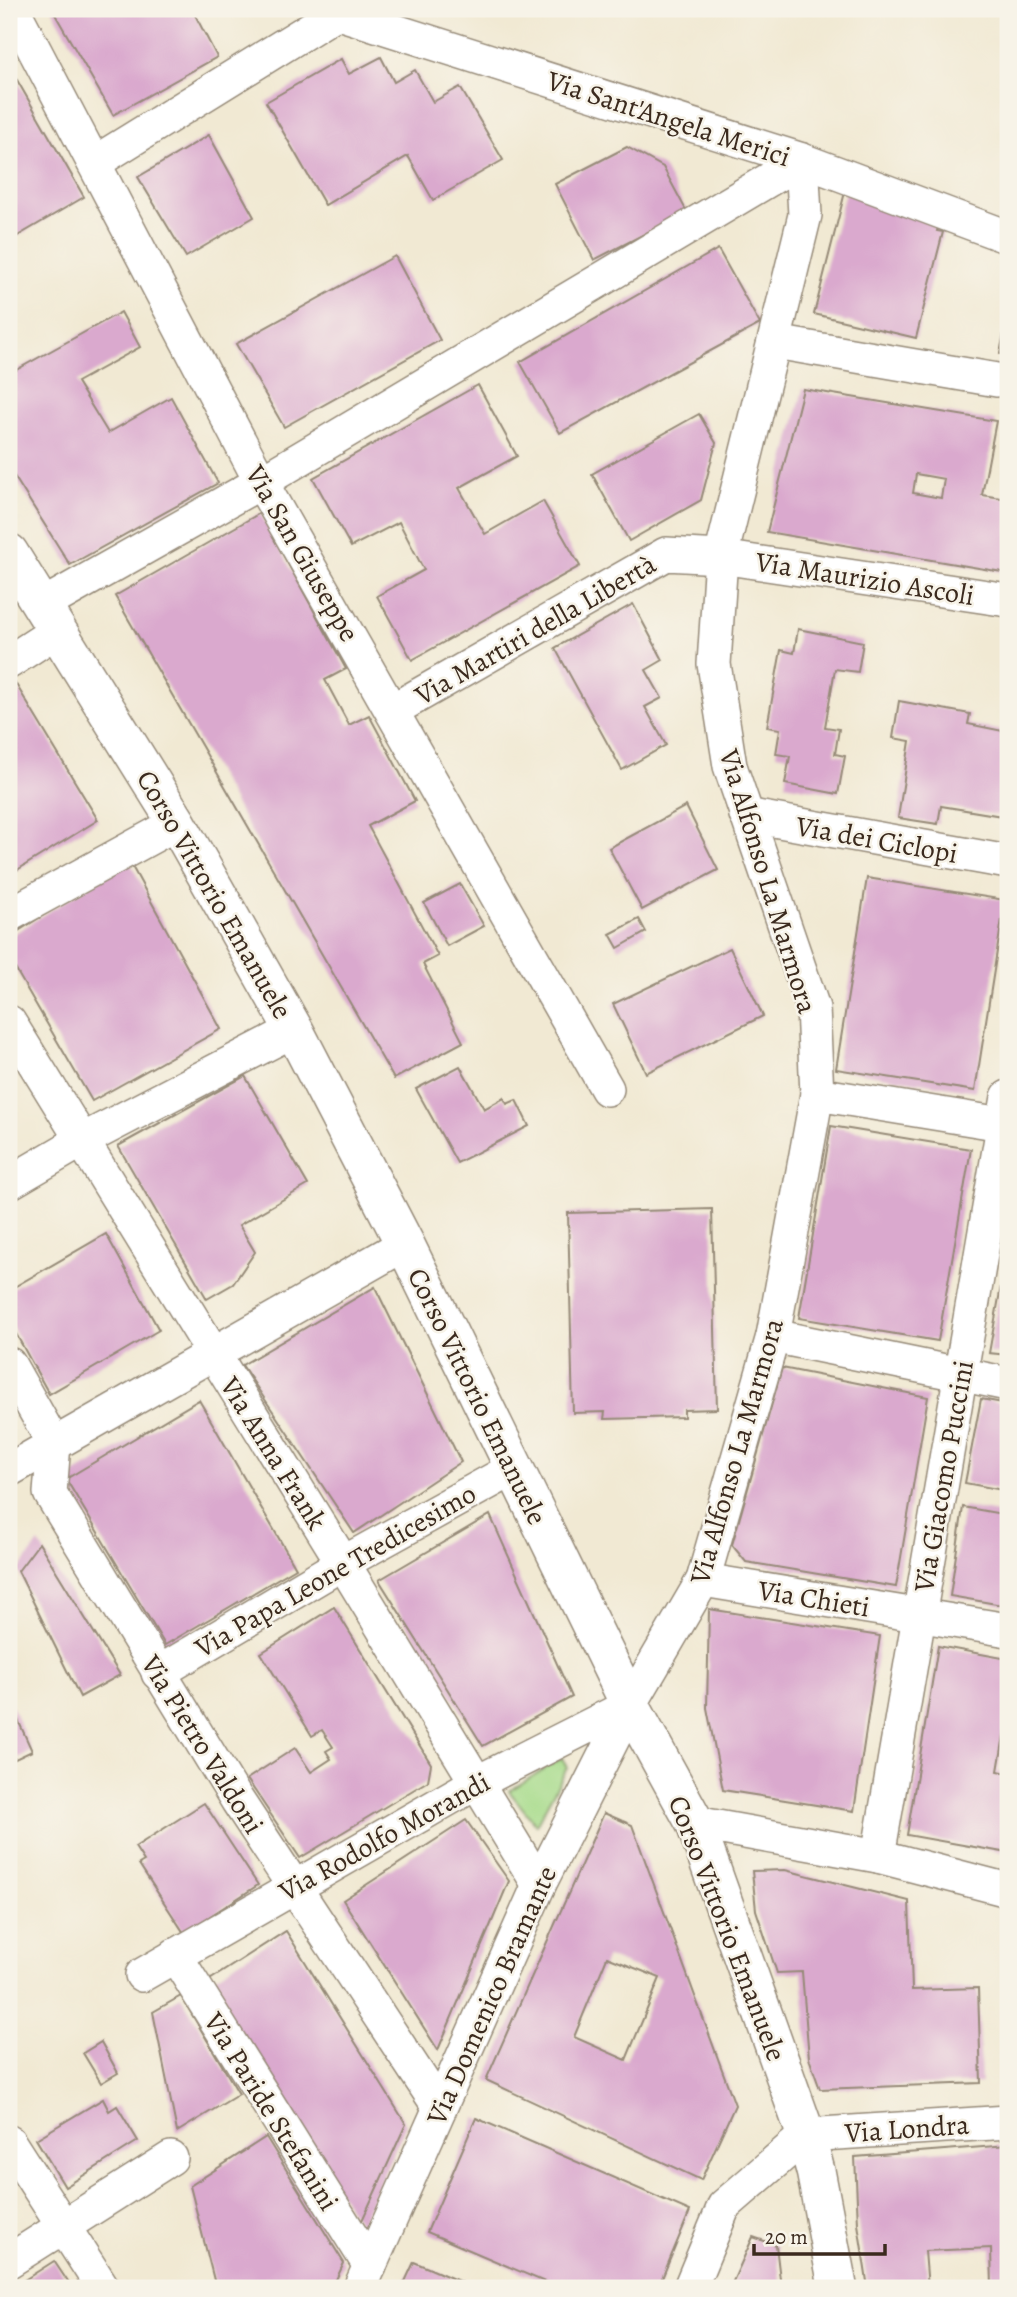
<svg xmlns="http://www.w3.org/2000/svg" width="1017" height="2297" viewBox="0 0 1017 2297" font-family="Alegreya,serif">
<style>
.green{fill:#a8dc8c;stroke:#728355;stroke-width:2}
.building{fill:#daa9ce;fill-rule:evenodd}
.lines{fill:none;stroke-linecap:round;stroke-linejoin:round}
.minor-casing{stroke:#968a78;stroke-width:36}
.secondary-casing{stroke:#968a78;stroke-width:41}
.minor{stroke:#fff;stroke-width:33}
.secondary{stroke:#fff;stroke-width:38}
.labels{text-anchor:middle;stroke-width:5;stroke-linejoin:round;paint-order:stroke}
.street-label{font-size:28px;fill:#3b2a1e;stroke:#f7f3e8}
</style>
<rect width="100%" height="100%" fill="#f7f3e8"/>
<filter id="ink" filterUnits="userSpaceOnUse"><feTurbulence type="fractalNoise" baseFrequency=".0143" numOctaves="2"/><feDisplacementMap in="SourceGraphic" scale="14" xChannelSelector="R" yChannelSelector="G"/><feConvolveMatrix kernelMatrix="1 2 1 2 8 2 1 2 1" color-interpolation-filters="sRGB"/></filter>
<filter id="wash" filterUnits="userSpaceOnUse"><feTurbulence type="fractalNoise" baseFrequency=".00686" numOctaves="4" result="noise"/><feDisplacementMap in="SourceGraphic" scale="28" xChannelSelector="R" yChannelSelector="G"/><feGaussianBlur stdDeviation="1.57" result="paint"/><feColorMatrix in="noise" values="0 0 0 0 0 0 0 0 0 0 0 0 0 0 0 0 0 1.4 0 .05"/><feComposite in="paint" operator="in"/></filter>
<g filter="url(#wash)">
<rect width="100%" height="100%" fill="#f1e9d3"/>
<path class="green" d="M562,1758L567,1768L536,1825L509,1791Z"/>
<g id="blocks">
<g class="building">
<path d="M52,9H192L217,57L113,115Z"/>
<path d="M381,57L394,82L415,70L433,102L460,87L503,160L433,200L408,156L325,205L266,102L341,59L349,74Z"/>
<path d="M9,66L84,197L9,241Z"/>
<path d="M209,135L254,217L186,257L138,177Z"/>
<path d="M627,147L663,167L687,212L594,260L555,184Z"/>
<path d="M845,192L939,224L937,231L943,232L916,338L814,314Z"/>
<path d="M718,249L760,324L560,433L520,362Z"/>
<path d="M395,256L440,340L284,427L236,344Z"/>
<path d="M121,312L140,347L77,382L108,433L171,397L218,483L70,565L9,468V374Z"/>
<path d="M1007,317H1008V355L1000,354Z"/>
<path d="M478,385L517,456L459,488L485,534L543,501L580,566L412,660L377,596L424,570L399,522L351,547L313,478Z"/>
<path d="M803,389L996,421L982,495L1008,499V573L767,532ZM916,474L944,479L941,498L913,493Z"/>
<path d="M699,414L716,443L701,500L629,541L592,474Z"/>
<path d="M260,513L346,669L325,680L349,725L369,715L415,801L368,826L438,956L423,964L463,1042L394,1079L115,596Z"/>
<path d="M633,604L663,660L646,670L662,698L645,707L666,745L622,770L555,648Z"/>
<path d="M798,629L863,642L858,672L835,669L825,727L839,729L835,754L845,756L838,794L785,784L790,756L776,754L780,729L767,727L781,650L794,653Z"/>
<path d="M14,681L98,820L9,875V685Z"/>
<path d="M899,701L970,714L968,724L1008,732V817L941,806L938,824L898,818L910,741L893,738Z"/>
<path d="M686,806L718,870L642,910L609,848Z"/>
<path d="M129,861L221,1029L92,1101L9,958V937Z"/>
<path d="M867,878L1005,900L975,1091L836,1069Z"/>
<path d="M460,884L484,926L447,946L424,903Z"/>
<path d="M639,919L646,932L618,948L610,934Z"/>
<path d="M730,948L763,1016L646,1073L613,1004Z"/>
<path d="M460,1066L484,1109L504,1098L507,1104L516,1100L529,1126L457,1163L416,1089Z"/>
<path d="M245,1076L308,1185L239,1225L255,1252L233,1284L207,1299L118,1146Z"/>
<path d="M831,1126L971,1149L938,1341L799,1318Z"/>
<path d="M712,1209L717,1409L684,1410V1417L604,1419L605,1412L573,1413L568,1213Z"/>
<path d="M106,1234L159,1330L49,1394L9,1321V1290Z"/>
<path d="M1007,1253H1008V1355L989,1353Z"/>
<path d="M375,1287L461,1462L354,1533L242,1365Z"/>
<path d="M782,1368L928,1397L896,1587L746,1562L732,1545Z"/>
<path d="M981,1399L1008,1404V1491L965,1483Z"/>
<path d="M199,1400L296,1568L165,1645L66,1479Z"/>
<path d="M963,1507L1008,1515V1606L950,1596Z"/>
<path d="M490,1515L572,1697L483,1746L379,1580Z"/>
<path d="M39,1543L120,1675L80,1697L18,1571Z"/>
<path d="M334,1607L431,1764L428,1781L300,1858L247,1779L295,1748L311,1772L331,1759L326,1751L333,1747L322,1730L312,1736L261,1653Z"/>
<path d="M709,1609L880,1636L854,1811L723,1790L707,1708Z"/>
<path d="M938,1646L1008,1659V1712L998,1771L1008,1773V1853L907,1835Z"/>
<path d="M9,1700L32,1751L9,1762Z"/>
<path d="M204,1803L258,1885L184,1933L139,1864L144,1861L135,1847Z"/>
<path d="M604,1813L632,1825L735,2105L701,2180L486,2080ZM607,1957L660,1978L626,2060L574,2037Z"/>
<path d="M466,1820L509,1881L438,2050L343,1900Z"/>
<path d="M785,1870L909,1901L912,1990L978,1988L981,2083L820,2089L809,2058L802,1972L777,1973L756,1910L752,1871Z"/>
<path d="M286,1931L406,2124L360,2225L205,1983Z"/>
<path d="M181,1996L239,2094L177,2132L153,2012Z"/>
<path d="M101,2042L118,2073L101,2083L83,2053Z"/>
<path d="M103,2099L109,2111L117,2106L138,2141L65,2187L36,2139Z"/>
<path d="M476,2118L690,2211L658,2288H559L427,2232Z"/>
<path d="M266,2137L344,2263L332,2288H216L190,2186Z"/>
<path d="M1008,2145V2288H992L991,2248L925,2251L928,2288H868L858,2224L855,2157Z"/>
<path d="M753,2237L776,2245L781,2288H730Z"/>
<path d="M54,2261L72,2288H12Z"/>
<path d="M414,2262L475,2288H402Z"/>
</g>
</g>
</g>
<g filter="url(#ink)">
<use href="#blocks" fill-opacity="0" stroke="#968a78" stroke-width="2"/>
<g class="lines">
<g class="minor-casing">
<g id="minor">
<path d="M13,9L261,482L607,1089"/>
<path d="M326,9L802,160L1008,237"/>
<path d="M94,163L336,13"/>
<path d="M775,342L997,380"/>
<path d="M43,605L261,482L802,160L805,215L721,557L714,664L730,766L813,1008L817,1094L773,1336L703,1580L630,1705L539,1885L360,2288"/>
<path d="M9,662L58,630"/>
<path d="M393,710L666,554L721,557L1008,600"/>
<path d="M746,815L1008,862"/>
<path d="M9,915L177,823"/>
<path d="M9,1022L343,1563L539,1885"/>
<path d="M817,1094L1008,1125"/>
<path d="M9,1183L81,1141L294,1030"/>
<path d="M773,1336L1008,1384"/>
<path d="M9,1364L54,1444L50,1493L237,1800L440,2108"/>
<path d="M9,1470L405,1244"/>
<path d="M703,1580L1008,1630"/>
<path d="M158,1673L343,1563L513,1469"/>
<path d="M695,1823L878,1856L1008,1890"/>
<path d="M878,1856L1008,1097"/>
<path d="M175,1955L370,2266"/>
<path d="M142,1975L476,1783L630,1705"/>
<path d="M9,2142L103,2288"/>
<path d="M9,2261L171,2158"/>
<path d="M690,2288L724,2206L806,2135L1008,2122"/>
</g>
</g>
<g class="secondary-casing">
<path id="secondary" d="M9,553L177,823L294,1030L405,1244L630,1705L695,1823L806,2135L816,2173L838,2288"/>
</g>
<use href="#minor" class="minor"/>
<use href="#secondary" class="secondary"/>
</g>
</g>
<g class="labels">
<g class="street-label">
<text transform="translate(669 118) rotate(18)" y="10">Via Sant'Angela Merici</text>
<text transform="translate(303 553) rotate(60)" y="10">Via San Giuseppe</text>
<text transform="translate(865 578) rotate(9)" y="10">Via Maurizio Ascoli</text>
<text transform="translate(535 629) rotate(-30)" y="10">Via Martiri della Libertà</text>
<text transform="translate(877 839) rotate(10)" y="10">Via dei Ciclopi</text>
<text transform="translate(769 881) rotate(73)" y="10">Via Alfonso La Marmora</text>
<text transform="translate(215 894) rotate(60)" y="10">Corso Vittorio Emanuele</text>
<text transform="translate(478 1396) rotate(64)" y="10">Corso Vittorio Emanuele</text>
<text transform="translate(736 1451) rotate(-74)" y="10">Via Alfonso La Marmora</text>
<text transform="translate(274 1453) rotate(58)" y="10">Via Anna Frank</text>
<text transform="translate(943 1476) rotate(-80)" y="10">Via Giacomo Puccini</text>
<text transform="translate(335 1570) rotate(-30)" y="10">Via Papa Leone Tredicesimo</text>
<text transform="translate(814 1598) rotate(9)" y="10">Via Chieti</text>
<text transform="translate(203 1744) rotate(58)" y="10">Via Pietro Valdoni</text>
<text transform="translate(384 1836) rotate(-29)" y="10">Via Rodolfo Morandi</text>
<text transform="translate(728 1928) rotate(69)" y="10">Corso Vittorio Emanuele</text>
<text transform="translate(491 1995) rotate(-66)" y="10">Via Domenico Bramante</text>
<text transform="translate(272 2111) rotate(58)" y="10">Via Paride Stefanini</text>
<text transform="translate(907 2128) rotate(-4)" y="10">Via Londra</text>
</g>
</g>
<rect width="1017" height="2297" fill="none" stroke="#f7f3e8" stroke-width="35"/>
<path d="M754 2244v10h131v-10" fill="none" stroke="#3b2a1e" stroke-width="3.5"/>
<text x="765" y="2244" font-size="21" fill="#3b2a1e" stroke="#f7f3e8" stroke-width="5" paint-order="stroke">20 m</text>
</svg>
